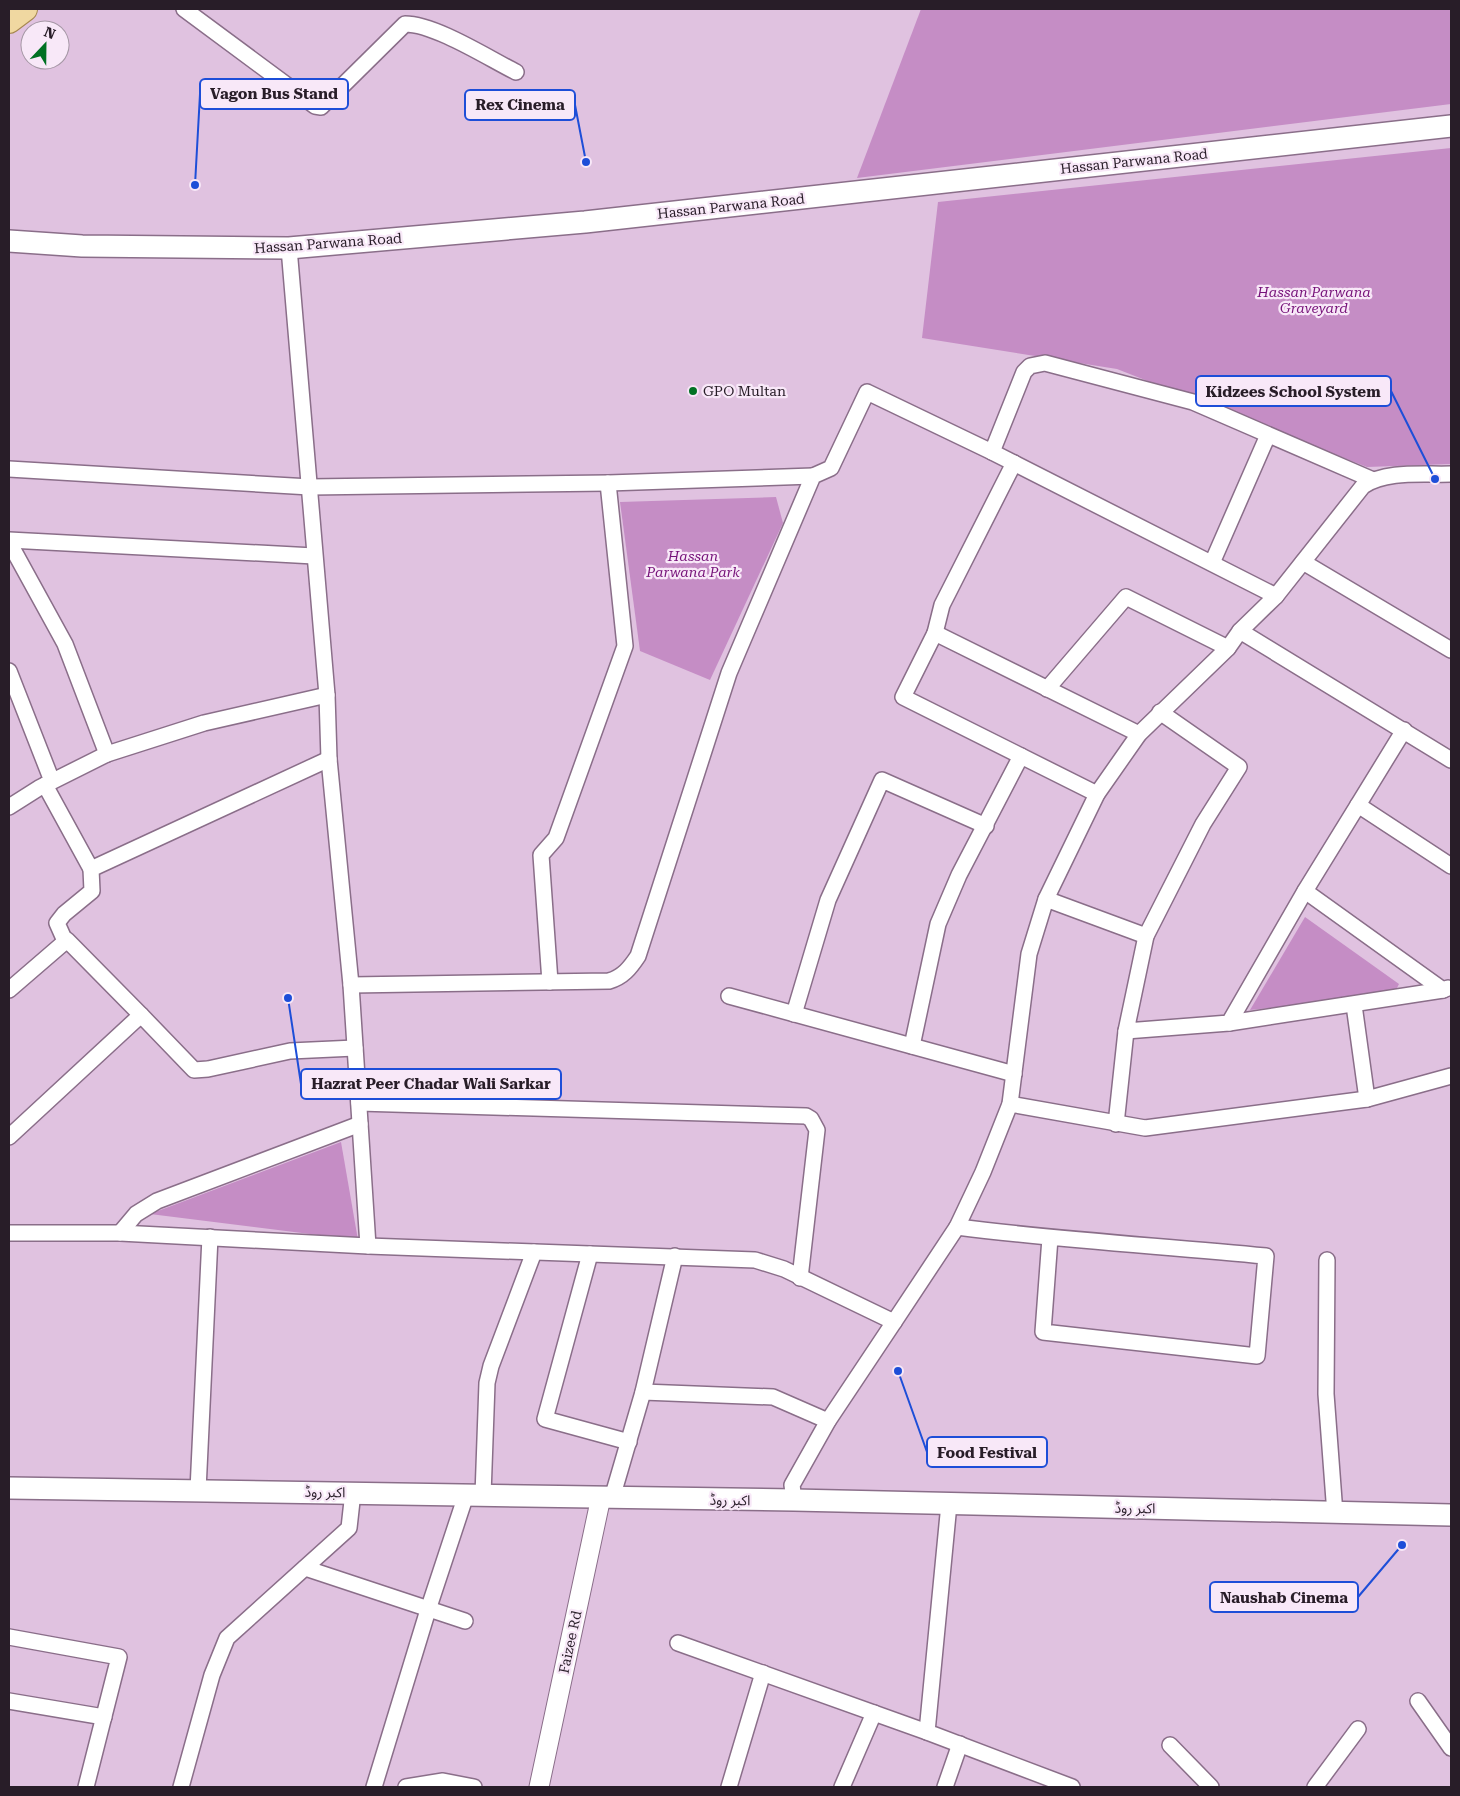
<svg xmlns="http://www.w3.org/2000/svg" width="1460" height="1796" viewBox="0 0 1460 1796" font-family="'Roboto Serif','Noto Sans Arabic',serif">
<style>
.green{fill:#c58dc5}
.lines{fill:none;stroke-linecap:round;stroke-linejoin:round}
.minor-casing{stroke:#8a6e89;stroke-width:18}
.tertiary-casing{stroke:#8a6e89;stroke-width:21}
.secondary-casing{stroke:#8a6e89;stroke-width:24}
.primary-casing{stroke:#a4864e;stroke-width:26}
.minor{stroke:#fff;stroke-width:15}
.tertiary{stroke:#fff;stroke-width:19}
.secondary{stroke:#fff;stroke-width:21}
.primary{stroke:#f0d8a1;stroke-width:24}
.poi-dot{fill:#007123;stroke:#f8e8f8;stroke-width:2}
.labels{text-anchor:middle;stroke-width:4.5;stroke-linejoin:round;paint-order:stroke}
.street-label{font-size:14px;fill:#281d28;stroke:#f8e8f8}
.park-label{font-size:14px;font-style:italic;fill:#761279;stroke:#f8e8f8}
.poi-label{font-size:14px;fill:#281d28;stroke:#f8e8f8;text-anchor:start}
.leader{fill:none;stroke:#1d4ed8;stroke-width:2}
.callout-dot{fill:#1d4ed8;stroke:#f8e8f8;stroke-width:2}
.callout{fill:#f8e8f8;stroke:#1d4ed8;stroke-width:2}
.callout-label{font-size:15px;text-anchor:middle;font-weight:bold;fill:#281d28}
</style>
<rect width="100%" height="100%" fill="#e0c2e0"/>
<g class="green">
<path d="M921,9H1451V104L857,178Z"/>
<path d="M1451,148V464L1367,467L1117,369L922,338L938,202Z"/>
<path d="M776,497L783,523L710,680L640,651L620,502Z"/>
<path d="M1305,917L1399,984L1393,996L1250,1010Z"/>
<path d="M341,1142L358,1240L150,1214Z"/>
</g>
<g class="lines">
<g class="minor-casing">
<g id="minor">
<path d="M184,9L315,106L321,107L405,24C435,24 488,58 516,72"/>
<path d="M992,452L1276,596"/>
<path d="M9,469L310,487L608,483L813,476"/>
<path d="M9,540L314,556"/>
<path d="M9,542L65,644L107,754"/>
<path d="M1303,562L1451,650"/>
<path d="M1212,563L1268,435"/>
<path d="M1240,631L1451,760"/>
<path d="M935,633L942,605L1014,463"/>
<path d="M9,671L52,781"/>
<path d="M1047,689L1126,597L1228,648"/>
<path d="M1160,712L1239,767L1203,824L1146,936L1126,1031L1229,1023L1305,891L1358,805L1451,866"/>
<path d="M1021,756L903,697L935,633L1139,734"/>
<path d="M45,785L91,869"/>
<path d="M1358,805L1404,730"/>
<path d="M9,807L39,788L107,754L204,723L327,695"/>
<path d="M1305,891L1443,990L1448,988"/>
<path d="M1046,899L1146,936"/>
<path d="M65,941L57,923L64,914L92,891L91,869L329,759"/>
<path d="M550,982L541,855L556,838L625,646L608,483"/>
<path d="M351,985L609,981C623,977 630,968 638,956L729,673L813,476L831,468L867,392L992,452L1024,372L1030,366L1045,363L1193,402L1373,480"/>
<path d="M9,990L67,940L141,1015"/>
<path d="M729,996L1014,1074"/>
<path d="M1354,1005L1367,1099"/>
<path d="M794,1014L828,900L882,780L986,826"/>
<path d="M1229,1023L1443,990"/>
<path d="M912,1046L938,924L959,875L1021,756L1097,794"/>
<path d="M359,1103L806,1116L811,1119L817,1130L800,1278"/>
<path d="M1010,1104L1145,1128L1367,1099L1451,1076"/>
<path d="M1116,1124L1126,1031"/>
<path d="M9,1137L141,1015L194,1070L208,1069L290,1051L355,1048"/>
<path d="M957,1227C1059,1240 1163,1246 1266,1256L1257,1356L1043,1332L1050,1238"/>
<path d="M9,1233H120L368,1246L351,985L329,759L327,695L289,248"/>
<path d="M120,1233L136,1214L157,1201L360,1124"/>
<path d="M368,1246L755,1260L784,1269L894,1322L828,1421L792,1485L794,1500"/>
<path d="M590,1254L545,1419L629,1442"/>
<path d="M1327,1260L1326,1394L1335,1514"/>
<path d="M894,1322L957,1227L983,1172L1010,1104L1029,954L1046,899L1097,794L1139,734L1228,648L1240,631L1276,596L1363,486C1386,470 1424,475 1451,474"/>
<path d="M643,1392L773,1397L828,1421"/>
<path d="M198,1490L210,1237"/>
<path d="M483,1495L487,1383L491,1366L534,1252"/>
<path d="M612,1498L643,1392L675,1256"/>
<path d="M949,1504L927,1732L1072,1787"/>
<path d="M305,1568L465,1621"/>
<path d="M9,1637L119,1657L86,1787"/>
<path d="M678,1643L927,1732"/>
<path d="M9,1701L104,1717"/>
<path d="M1418,1701L1451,1748"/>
<path d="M1170,1745L1211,1787"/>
<path d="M181,1787L212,1675L227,1638L349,1528L353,1492"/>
<path d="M374,1787L428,1610L466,1495"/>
<path d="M406,1787L443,1781L474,1787"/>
<path d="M729,1787L763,1673"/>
<path d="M842,1787L874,1713"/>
<path d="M945,1787L960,1744"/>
<path d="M1315,1787L1358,1729"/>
</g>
</g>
<g class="tertiary-casing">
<path id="tertiary" d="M539,1787L601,1497"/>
</g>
<g class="secondary-casing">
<g id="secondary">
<path d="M9,241L82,246L289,248L585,222L1451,126"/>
<path d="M9,1488L794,1500L1451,1515"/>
</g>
</g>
<g class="primary-casing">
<path id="primary" d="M9,21L25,9"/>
</g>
<use href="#minor" class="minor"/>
<use href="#tertiary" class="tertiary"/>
<use href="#secondary" class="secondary"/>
<use href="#primary" class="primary"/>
</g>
<circle class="poi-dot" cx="693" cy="391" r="5"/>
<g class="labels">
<g class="street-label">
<text transform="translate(1134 161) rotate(-6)" y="5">Hassan Parwana Road</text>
<text transform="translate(731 206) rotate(-6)" y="5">Hassan Parwana Road</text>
<text transform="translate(328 243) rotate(-4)" y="5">Hassan Parwana Road</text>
<text transform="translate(325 1492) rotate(1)" y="5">اکبر روڈ</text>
<text transform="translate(730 1500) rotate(1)" y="5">اکبر روڈ</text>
<text transform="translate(1135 1508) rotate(1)" y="5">اکبر روڈ</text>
<text transform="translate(570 1642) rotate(-78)" y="5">Faizee Rd</text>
</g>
<g class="park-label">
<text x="1314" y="297">Hassan Parwana<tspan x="1314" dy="16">Graveyard</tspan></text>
<text x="693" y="561">Hassan<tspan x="693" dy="16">Parwana Park</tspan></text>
</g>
<g class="poi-label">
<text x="703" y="396">GPO Multan</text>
</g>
</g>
<path class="leader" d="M195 185L200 94M586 162L575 105M1435 479L1391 391M288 998L301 1084M898 1371L927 1452M1402 1545L1358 1597"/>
<g class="callout-dot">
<circle cx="195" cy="185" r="5"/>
<circle cx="586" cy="162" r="5"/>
<circle cx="1435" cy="479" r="5"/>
<circle cx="288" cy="998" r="5"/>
<circle cx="898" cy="1371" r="5"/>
<circle cx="1402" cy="1545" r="5"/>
</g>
<g class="callout">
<rect x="200" y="79" width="148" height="30" rx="5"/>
<rect x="465" y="90" width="110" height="30" rx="5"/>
<rect x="1196" y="376" width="195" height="30" rx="5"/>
<rect x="301" y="1069" width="260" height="30" rx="5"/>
<rect x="927" y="1437" width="120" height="30" rx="5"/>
<rect x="1210" y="1582" width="148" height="30" rx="5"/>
</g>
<g class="callout-label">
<text x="274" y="99">Vagon Bus Stand</text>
<text x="520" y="110">Rex Cinema</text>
<text x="1293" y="397">Kidzees School System</text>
<text x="431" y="1089">Hazrat Peer Chadar Wali Sarkar</text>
<text x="987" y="1458">Food Festival</text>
<text x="1284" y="1603">Naushab Cinema</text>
</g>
<rect width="1460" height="1796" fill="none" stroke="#281d28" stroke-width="20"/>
<g transform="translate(45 45) rotate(22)"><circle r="24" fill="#f8e8f8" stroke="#a597a5"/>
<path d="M0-4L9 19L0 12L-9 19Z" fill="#007123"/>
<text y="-8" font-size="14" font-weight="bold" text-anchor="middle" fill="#281d28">N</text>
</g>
</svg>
